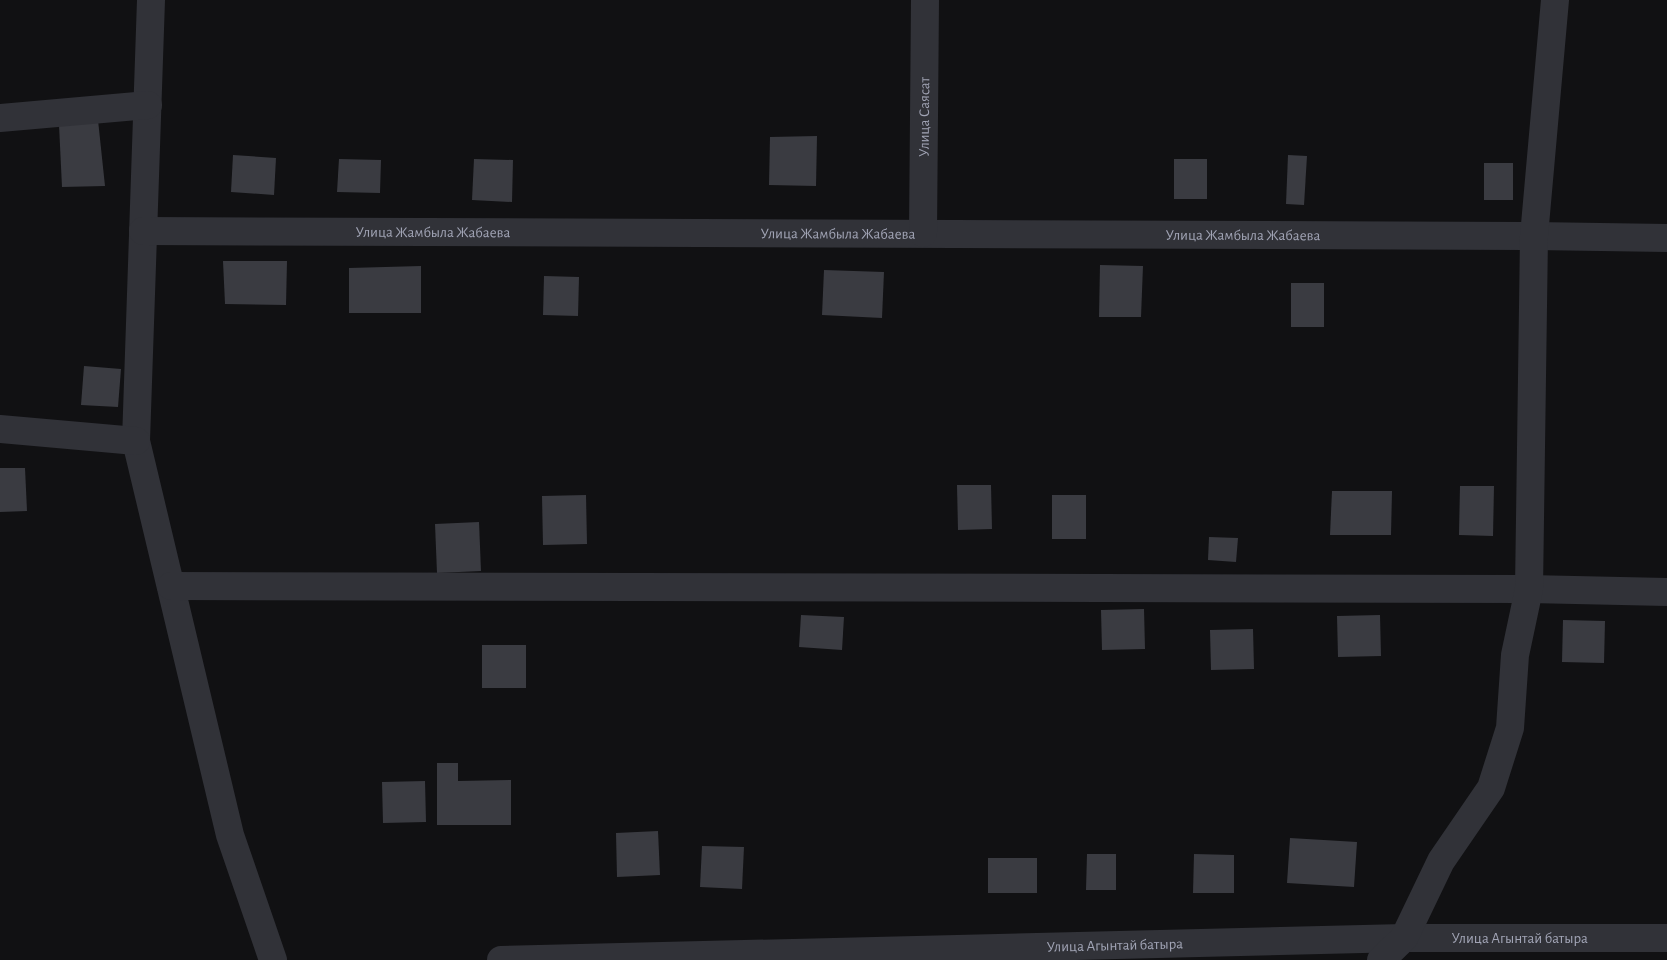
<svg xmlns="http://www.w3.org/2000/svg" width="1667" height="960" viewBox="0 0 1667 960" font-family="'Alegreya Sans',sans-serif">
<style>
.building{fill:#3a3b41}
.lines{fill:none;stroke-linecap:round;stroke-linejoin:round}
.minor{stroke:#313238;stroke-width:28}
.labels{text-anchor:middle;stroke-width:4;stroke-linejoin:round;paint-order:stroke}
.street-label{font-size:15px;fill:#a1a4b5;stroke:#0c0c0e}
</style>
<rect width="100%" height="100%" fill="#111113"/>
<g class="building">
<path d="M98,120L105,186L62,187L59,125Z"/>
<path d="M817,136L816,186L769,185L770,137Z"/>
<path d="M233,155L276,158L274,195L231,192Z"/>
<path d="M1288,155L1307,156L1304,205L1286,204Z"/>
<path d="M339,159L381,160L380,193L337,192Z"/>
<path d="M474,159L513,160L512,202L472,200Z"/>
<rect x="1174" y="159" width="33" height="40"/>
<rect x="1484" y="163" width="29" height="37"/>
<path d="M223,261H287L286,305L225,304Z"/>
<path d="M1100,265L1143,266L1141,317H1099Z"/>
<path d="M421,266V313H349V268Z"/>
<path d="M824,270L884,272L882,318L822,315Z"/>
<path d="M544,276L579,277L578,316L543,315Z"/>
<rect x="1291" y="283" width="33" height="44"/>
<path d="M84,366L121,369L118,407L81,405Z"/>
<path d="M0,468H25L27,511L0,512Z"/>
<path d="M957,485H991L992,529L958,530Z"/>
<path d="M1460,486H1494L1493,536L1459,535Z"/>
<path d="M1332,491H1392L1391,535H1330Z"/>
<path d="M586,495L587,544L543,545L542,496Z"/>
<rect x="1052" y="495" width="34" height="44"/>
<path d="M479,522L481,571L437,573L435,524Z"/>
<path d="M1209,537L1238,538L1236,562L1208,560Z"/>
<path d="M1144,609L1145,649L1102,650L1101,610Z"/>
<path d="M801,615L844,617L842,650L799,647Z"/>
<path d="M1380,615L1381,656L1338,657L1337,616Z"/>
<path d="M1563,620L1605,621L1604,663L1562,662Z"/>
<path d="M1253,629L1254,669L1211,670L1210,630Z"/>
<rect x="482" y="645" width="44" height="43"/>
<path d="M437,763H458V781L511,780V825H437Z"/>
<path d="M425,781L426,822L383,823L382,782Z"/>
<path d="M658,831L660,875L617,877L616,833Z"/>
<path d="M1290,838L1357,842L1354,887L1287,883Z"/>
<path d="M702,846L744,847L742,889L700,887Z"/>
<path d="M1087,854H1116V890H1086Z"/>
<path d="M1194,854L1234,855V893H1193Z"/>
<rect x="988" y="858" width="49" height="35"/>
</g>
<g class="lines">
<g class="minor">
<path d="M151,0L136,441L230,835L273,960"/>
<path d="M0,118L148,105"/>
<path id="s1" d="M143,231L1534,236L1667,238"/>
<path id="s2" d="M923,233L925,0"/>
<path d="M0,429L136,441"/>
<path d="M171,586L1529,589L1667,592"/>
<path id="s3" d="M501,960L1404,938H1667"/>
<path d="M1381,960L1404,938L1441,861L1491,788L1510,728L1515,655L1529,589L1534,236L1555,0"/>
</g>
</g>
<g class="labels">
<g class="street-label">
<text dy="5" stroke="none"><textPath href="#s2" startOffset="116">Улица Саясат</textPath></text>
<text dy="5" stroke="none"><textPath href="#s1" startOffset="290">Улица Жамбыла Жабаева</textPath></text>
<text dy="5" stroke="none"><textPath href="#s1" startOffset="695">Улица Жамбыла Жабаева</textPath></text>
<text dy="5" stroke="none"><textPath href="#s1" startOffset="1100">Улица Жамбыла Жабаева</textPath></text>
<text dy="5" stroke="none"><textPath href="#s3" startOffset="1019">Улица Агынтай батыра</textPath></text>
<text dy="5" stroke="none"><textPath href="#s3" startOffset="614">Улица Агынтай батыра</textPath></text>
</g>
</g>
</svg>
